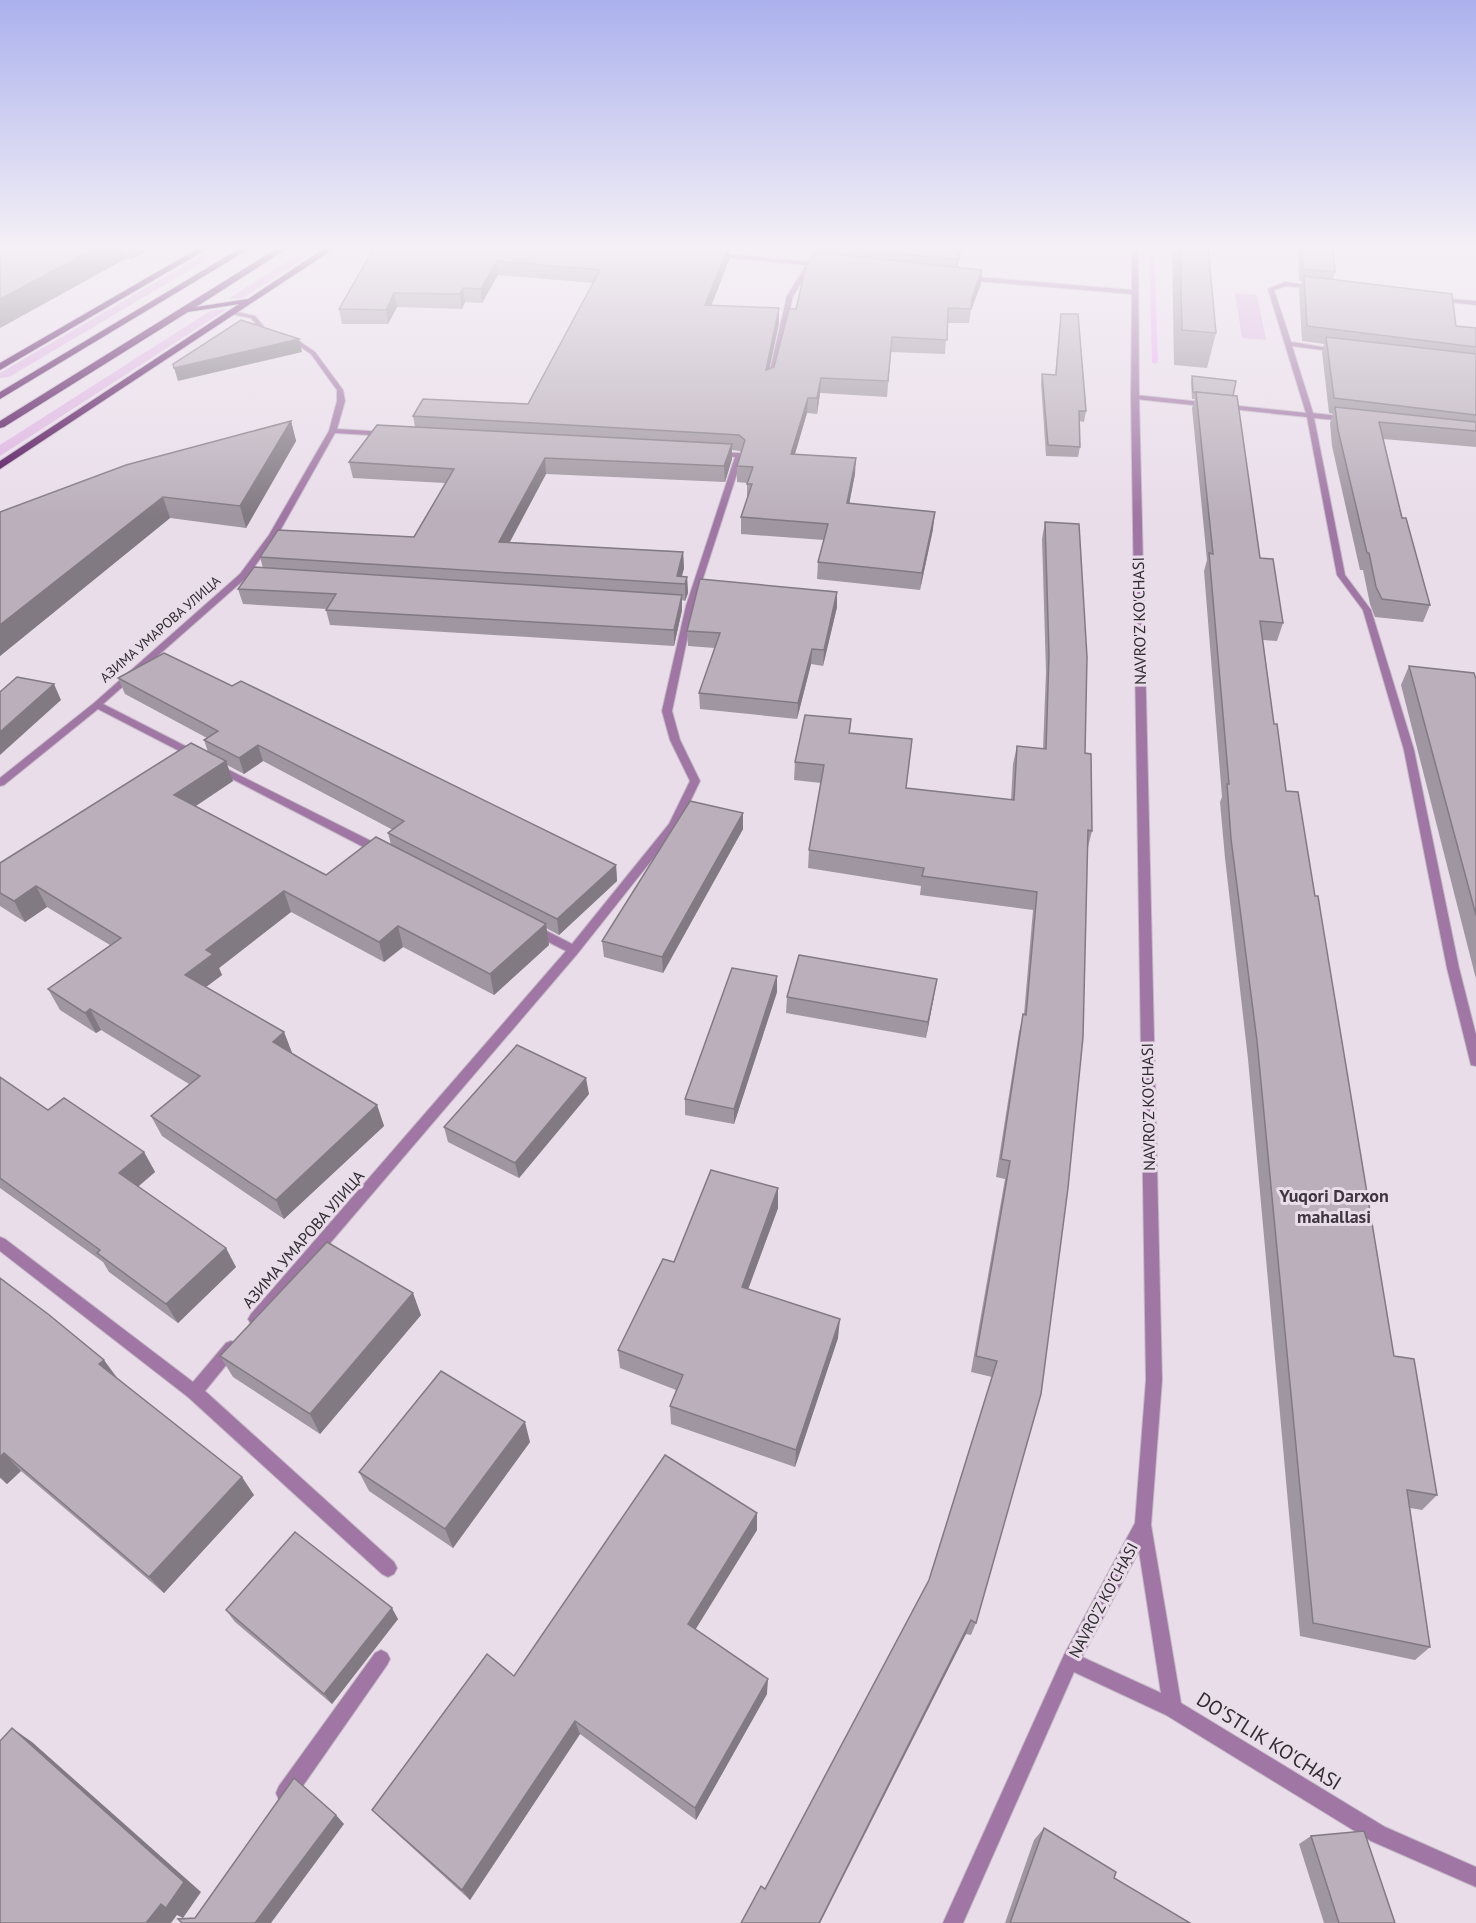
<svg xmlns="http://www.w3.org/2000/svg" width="1476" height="1923" viewBox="0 0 1476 1923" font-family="'PT Sans',sans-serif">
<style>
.green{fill:#ddb2e1}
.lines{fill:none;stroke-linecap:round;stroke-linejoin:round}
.stream{fill:#efacf5;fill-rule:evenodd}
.minor-casing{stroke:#c4b9c5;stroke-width:2}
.tertiary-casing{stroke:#c4b9c5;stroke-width:2}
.trunk-casing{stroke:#c4b9c5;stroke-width:2}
.minor{fill:#a076a4;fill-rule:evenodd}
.tertiary{fill:#a076a4;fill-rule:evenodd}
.trunk{fill:#500e58;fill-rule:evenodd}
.wall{fill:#a096a1;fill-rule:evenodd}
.shaded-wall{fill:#827a83}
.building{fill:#baafbb;stroke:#827a83;stroke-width:1.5}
.labels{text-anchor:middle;stroke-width:6;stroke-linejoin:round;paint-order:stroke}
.far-street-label{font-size:14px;fill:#2f2b2f;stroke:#e9ddea}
.street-label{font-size:16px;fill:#2f2b2f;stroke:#e9ddea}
.neighbourhood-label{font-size:18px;font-weight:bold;fill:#403640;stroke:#e9ddea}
.near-street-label{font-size:20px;fill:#2f2b2f;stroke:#e9ddea}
</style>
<rect width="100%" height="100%" fill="#e9ddea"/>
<g class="green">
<path d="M218,246H230L9,377L0,378V373Z"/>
<path d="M311,246H324L243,298L228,299Z"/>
<path d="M1235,293L1257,295L1266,340L1242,338Z"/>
<path d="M227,309L0,456V445L210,311Z"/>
</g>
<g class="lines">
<path class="stream" d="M1149,248L1154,249L1158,362L1155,364L1152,362Z"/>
<g class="minor-casing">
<g id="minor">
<path d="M818,246H824L793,296L772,382L767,383L787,296Z"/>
<path d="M1285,282L1320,287L1317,289L1286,286L1274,290L1291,342L1341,350L1338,352L1292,346L1313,413L1346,417L1350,419L1346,421L1314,418L1345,575L1371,610L1414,750L1459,968L1476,1035V1066L1471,1065L1470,1061L1447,968L1404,750L1363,610L1337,575L1307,417L1135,399L1131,397L1135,395L1306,413L1268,289Z"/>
<path d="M1437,298L1476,301V305L1439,301Z"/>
<path d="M232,311L255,316L265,328L299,341L315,352L343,390L345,401L337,429L386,432L390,434L386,436L335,433L277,536L246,578L103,704L201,754V758H193L98,709L4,785L0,786V778L94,703L240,574L269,535L329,431L337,401V390L311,354L295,343L261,330L251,318L230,314V312Z"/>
<path d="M715,452L739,453L743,455L694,606L672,711L680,740L700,781L678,827L578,953L261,1324L256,1326L251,1324L248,1319L251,1314L566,951L531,933L529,930L531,927H539L572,944L669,824L690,781L670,740L662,711L686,606L735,457L718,456H715Z"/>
<path d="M217,764L385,848L387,851L381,855L377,854L213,769L212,767Z"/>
<path d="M0,1237L5,1239L193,1382L226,1343L231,1341L236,1343L239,1348L236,1353L205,1391L394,1562L397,1568L394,1574L388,1577L382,1574L188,1397L0,1251Z"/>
<path d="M381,1650L387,1653L390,1659L387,1665L293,1800L286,1803L279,1800L276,1793L279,1786L375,1653Z"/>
</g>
</g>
<g class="tertiary-casing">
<g id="tertiary">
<path d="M1132,246H1138L1139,397L1162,1380L1151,1525L1181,1703L1385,1827L1476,1867V1887L1371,1841L1166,1715L1074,1672L963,1923H943L1064,1655L1135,1523L1146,1380L1131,397L1132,294L966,280L963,278L966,276L1132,290ZM1139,1551L1161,1693L1082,1657Z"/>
<path d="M715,253L823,263L826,265L823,267L713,256Z"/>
</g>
</g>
<g class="trunk-casing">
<g id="trunk">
<path d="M202,246H212L0,370V363Z"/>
<path d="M244,246H254L0,399V392Z"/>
<path d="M281,246H291L196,307L248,299L328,246H338L0,469V461L239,304L188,312L4,427L0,428V421Z"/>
</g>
</g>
<use href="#minor" class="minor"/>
<use href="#tertiary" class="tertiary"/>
<use href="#trunk" class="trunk"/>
</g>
<g class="wall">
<path d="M0,246H156L132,259H125L0,328Z"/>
<path d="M375,246H734L732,251H729L730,258L711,305L779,323L769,369L774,367L796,309L819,253V247H962L960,259L957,267L981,284L971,310L969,323H947L945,354L891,352L887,397L820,393L817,414L807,413L795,454L855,474L849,504L933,529L920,590L817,579L818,562L824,540L741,534V517L747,500V483L737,482V466L741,452L739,451L732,450V459L725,482L546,474L510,542L683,552L684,568L681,577H687L688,593L685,601L682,600V610L674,646L330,625L326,610L327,609L243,604L238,589L263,568L260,557L414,537L445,483L353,478L349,462L415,427L413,416L528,404L593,283L498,275L482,303L465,302L462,309L397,307L388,324H342L339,309Z"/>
<path d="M795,246H815L812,251L794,249Z"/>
<path d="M1172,246H1208L1216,333L1207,368L1174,365Z"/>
<path d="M1300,246H1333L1335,272L1333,279L1456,326L1476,328V447L1383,439L1402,518L1430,605L1423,622L1375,617L1370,604L1363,570H1360L1332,446L1330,423L1333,414L1329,413L1322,352L1324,344L1302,341L1299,290L1302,281H1299L1298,254Z"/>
<path d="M1061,314L1086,411L1084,422L1079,421L1080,447L1078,457L1046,456L1041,384L1042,374L1055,375Z"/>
<path d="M1192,376L1233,396L1260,558L1283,623L1277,641L1263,640L1274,724L1286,791L1315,896L1394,1356L1437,1495L1422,1510L1410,1508L1430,1647L1415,1660L1300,1636L1248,1059L1225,858L1220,802L1222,797L1204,571L1207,560L1192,408L1195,399H1192L1191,383Z"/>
<path d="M291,421L296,441L246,528L170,518L0,656V512Z"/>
<path d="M1045,522L1085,753L1092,831L1088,847L976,1623L971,1635L966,1634L765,1889L929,1580L992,1377L971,1372L1005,1179L996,1177L1019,1032L1024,1014L1033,910L920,895L921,886L808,868L809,850L821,783L794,780L795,762L851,719L850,733L906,788L1011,800L1013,764L1017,746L1043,749L1046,672L1042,539Z"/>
<path d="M837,607L823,666L811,664L797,719L700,709L699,693L715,648L688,646L687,631Z"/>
<path d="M1409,666L1476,679V979L1401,685Z"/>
<path d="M118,678L232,686L616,865L617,881L559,935L546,928L549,945L494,995L403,947L384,962L291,912L219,968L222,975L206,987L284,1032L292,1053L377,1105L384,1126L284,1219L162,1136L151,1116L189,1084L101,1030L96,1033L60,1010L48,989L110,945L47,907L25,922L0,906V863L208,752L204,740L207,738L125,694ZM263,761L393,830L388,833L391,845L326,875L196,806L233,781L227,765L244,774Z"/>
<path d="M743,813V829L663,973L604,957L602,941Z"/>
<path d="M777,992L734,1124L685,1115V1099Z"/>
<path d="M934,996L926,1038L786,1013L787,997Z"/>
<path d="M0,1077L48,1110L144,1152L155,1172L138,1187L236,1267L178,1323L109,1272L103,1262L0,1188Z"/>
<path d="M589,1094L519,1178L448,1142L444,1127Z"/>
<path d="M778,1188V1208L748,1289L838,1338L795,1467L671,1424L670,1406L676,1390L620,1368L618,1350L674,1262Z"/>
<path d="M0,1278L254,1495L164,1593L21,1471L7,1484L0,1478Z"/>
<path d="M421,1315L320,1434L233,1377L220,1356Z"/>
<path d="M530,1442L453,1548L369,1491L359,1472Z"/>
<path d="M757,1530L695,1629L767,1694L696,1820L580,1734L470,1900L383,1821L372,1810L514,1676Z"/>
<path d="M226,1610L398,1619L332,1704L235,1622Z"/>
<path d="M1044,1828L1114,1878L1190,1923H1005L1034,1840Z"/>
<path d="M1311,1836L1395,1923H1324L1299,1844Z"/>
</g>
<g class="shaded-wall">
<path d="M99,246H121L125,259L0,328V299Z"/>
<path d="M128,246H156L132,259Z"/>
<path d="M729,246L730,258L706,319L705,305Z"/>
<path d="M962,247L960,259L955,272L957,259Z"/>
<path d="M497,261L498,275L482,303L481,289Z"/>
<path d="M982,270L981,284L971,310L972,298Z"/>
<path d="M463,288L465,302L462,309L460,294Z"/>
<path d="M394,293L397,307L388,324L386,310Z"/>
<path d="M779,308V323L766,385V370Z"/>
<path d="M299,339L302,352L178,381L174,368Z"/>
<path d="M821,378L820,393L817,414V398Z"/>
<path d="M808,398L807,413L790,470L791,454Z"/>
<path d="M291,421L296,441L246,528L240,506Z"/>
<path d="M732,444V459L725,482L724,466Z"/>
<path d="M545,458L546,474L501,558L499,542Z"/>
<path d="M856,458L855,474L846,520L847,503Z"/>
<path d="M163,497L170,518L0,656V625Z"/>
<path d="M935,512L933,529L920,590L922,573Z"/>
<path d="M683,552L684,568L680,584L677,576Z"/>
<path d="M687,577L688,593L685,601V584Z"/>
<path d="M837,592V607L823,666L824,650Z"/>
<path d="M682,595V610L674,646V630Z"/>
<path d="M812,649L811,664L797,719L798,703Z"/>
<path d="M54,684L61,700L0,755V732Z"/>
<path d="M258,745L263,761L244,774L239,758Z"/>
<path d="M226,761L233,781L182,815L174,795Z"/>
<path d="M743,813V829L663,973L662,957Z"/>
<path d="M616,865L617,881L559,935L557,919Z"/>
<path d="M36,886L47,907L25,922L14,901Z"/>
<path d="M284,891L291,912L219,968L222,975L194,996L185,975L206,950Z"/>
<path d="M546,924L549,945L494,995L490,974Z"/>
<path d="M398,926L403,947L384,962L379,942Z"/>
<path d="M777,976V992L734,1124V1109Z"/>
<path d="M937,979L934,996L926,1038L928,1022Z"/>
<path d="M90,1009L101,1030L96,1033L85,1013Z"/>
<path d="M284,1032L292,1053L273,1042Z"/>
<path d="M586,1078L589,1094L519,1178L515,1163Z"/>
<path d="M377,1105L384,1126L284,1219L276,1200Z"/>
<path d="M144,1152L155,1172L130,1193L119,1173Z"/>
<path d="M778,1188V1208L742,1306V1287Z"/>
<path d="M226,1248L236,1267L178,1323L166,1304Z"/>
<path d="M413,1293L421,1315L320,1434L310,1414Z"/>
<path d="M840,1319L838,1338L795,1467L796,1450Z"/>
<path d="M104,1360L118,1379L99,1364Z"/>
<path d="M525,1422L530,1442L453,1548L445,1529Z"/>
<path d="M4,1453L21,1471L7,1484L0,1477V1457Z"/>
<path d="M242,1477L254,1495L164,1593L149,1577Z"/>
<path d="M757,1513V1530L689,1640L688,1624Z"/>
<path d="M392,1608L398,1619L332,1704L324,1694Z"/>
<path d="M971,1620L966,1634L820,1923H819Z"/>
<path d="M768,1679L767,1694L696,1820L695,1808Z"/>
<path d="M575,1721L580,1734L470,1900L462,1890Z"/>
<path d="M12,1728L32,1742L201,1892L183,1918L177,1915L171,1923H146Z"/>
<path d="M336,1815L344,1824L271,1923H255Z"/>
</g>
<g class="building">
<path d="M0,246H99L0,299Z"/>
<path d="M375,246H729L705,305L779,308L766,370L774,367L789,309H796L806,266L815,252L982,270L972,298L971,309L948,308L947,340L892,337L888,381L821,378L817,398H808L791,454L856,458L847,503L935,512L922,573L818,562L828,524L741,517L752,484H747L753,467L737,466L745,440L739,435L413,416L423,399L528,404L600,270L497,261L481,289L463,288L460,294L394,293L386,310L339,309Z"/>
<path d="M820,246H952L962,247L957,259L819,247Z"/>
<path d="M1180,246H1208L1216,333L1182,330Z"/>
<path d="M1301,246H1333L1335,272L1303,269Z"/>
<path d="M1304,276L1452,294L1456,326L1476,328V347L1307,326Z"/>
<path d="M1061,314H1078L1086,411H1079L1080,447L1048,445L1042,374L1056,375Z"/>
<path d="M241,320L299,339L174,368L173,364Z"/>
<path d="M1326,337L1476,354V415L1334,398Z"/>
<path d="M1192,376L1236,381L1233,396L1193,392Z"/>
<path d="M1196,392L1237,396L1260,558L1273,559L1283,623L1260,621L1274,724H1277L1286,791L1298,792L1315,896H1318L1324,933L1394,1356L1414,1359L1437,1495L1407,1490L1430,1647L1313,1623L1257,1041L1231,839L1227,784H1229L1209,553L1213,554Z"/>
<path d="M1335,407L1476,422V431L1379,422L1402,518H1406L1430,605L1382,599L1376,587L1369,553H1367L1338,430Z"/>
<path d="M291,421L240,506L163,497L0,625V512L126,465Z"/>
<path d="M377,425L732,444L724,466L545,458L499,542L683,552L677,576L687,577L685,584L260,557L278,530L414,537L454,469L349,462Z"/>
<path d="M1045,522L1079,524L1087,657L1085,753L1091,754L1092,831L1088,830L1083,1037L1068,1188L1041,1394L976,1623L971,1620L819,1923H741L761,1886L765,1889L929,1580L997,1361L976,1356L1010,1161L1001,1159L1023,1014L1026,1015L1037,892L922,876L924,868L809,850L824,765L795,762L805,715L851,719L849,733L912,739L906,788L1014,800L1017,746L1046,749L1049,654Z"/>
<path d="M254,567L682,595L674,630L326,610L336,594L238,589Z"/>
<path d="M700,579L837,592L824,650L812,649L798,703L699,693L720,633L687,631Z"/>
<path d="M164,653L232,686L241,681L616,865L557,919L388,833L404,821L258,745L239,758L204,740L218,731L118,678Z"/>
<path d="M1409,666L1474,673L1476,679V915Z"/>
<path d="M17,677L54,684L0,732V692Z"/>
<path d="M191,743L226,761L174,795L326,875L376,837L546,924L490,974L398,926L379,942L284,891L206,950L213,954L185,975L284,1032L273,1042L377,1105L276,1200L151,1116L200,1076L90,1009L85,1013L48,989L121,938L36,886L14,901L0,893V863Z"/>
<path d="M690,801L743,813L662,957L602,941Z"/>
<path d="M799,955L937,979L928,1022L787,997Z"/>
<path d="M732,968L777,976L734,1109L685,1099Z"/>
<path d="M517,1045L586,1078L515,1163L444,1127Z"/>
<path d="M0,1077L48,1110L64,1098L144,1152L119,1173L226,1248L166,1304L97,1253L100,1250L0,1178Z"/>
<path d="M711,1170L778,1188L742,1287L840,1319L796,1450L670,1406L683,1375L618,1350L663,1259L674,1262Z"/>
<path d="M327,1242L413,1293L310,1414L220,1356Z"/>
<path d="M0,1278L48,1314L104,1360L99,1364L242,1477L149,1577L4,1453L0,1457Z"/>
<path d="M441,1371L525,1422L445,1529L359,1472Z"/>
<path d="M665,1455L757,1513L688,1624L768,1679L695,1808L575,1721L462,1890L372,1810L487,1654L514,1676Z"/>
<path d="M295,1532L392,1608L324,1694L226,1610Z"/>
<path d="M12,1728L184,1882L166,1908L161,1904L146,1923H0V1741Z"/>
<path d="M294,1778L336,1815L255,1923H182L178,1919L195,1918Z"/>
<path d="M1044,1828L1116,1872L1114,1878L1190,1923H1010Z"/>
<path d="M1364,1831L1395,1923H1339L1311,1836Z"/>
</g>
<linearGradient id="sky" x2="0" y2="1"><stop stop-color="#abb1ed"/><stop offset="0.48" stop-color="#f5f0f6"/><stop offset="1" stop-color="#f5f0f6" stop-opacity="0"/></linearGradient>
<rect width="1476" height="515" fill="url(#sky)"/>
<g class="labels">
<g class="far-street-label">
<text transform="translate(160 629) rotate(-41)" y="5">АЗИМА УМАРОВА УЛИЦА</text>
</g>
<g class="street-label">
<text transform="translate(1139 621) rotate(-91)" y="6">NAVRO'Z KO'CHASI</text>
<text transform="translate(1148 1107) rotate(-91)" y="6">NAVRO'Z KO'CHASI</text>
<text transform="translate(303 1239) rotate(-49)" y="6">АЗИМА УМАРОВА УЛИЦА</text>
<text transform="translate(1103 1600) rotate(-62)" y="6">NAVRO'Z KO'CHASI</text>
</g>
<g class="neighbourhood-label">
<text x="1334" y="1202">Yuqori Darxon<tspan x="1334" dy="21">mahallasi</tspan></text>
</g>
<g class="near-street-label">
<text transform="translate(1269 1741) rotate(32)" y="7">DO'STLIK KO'CHASI</text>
</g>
</g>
</svg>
